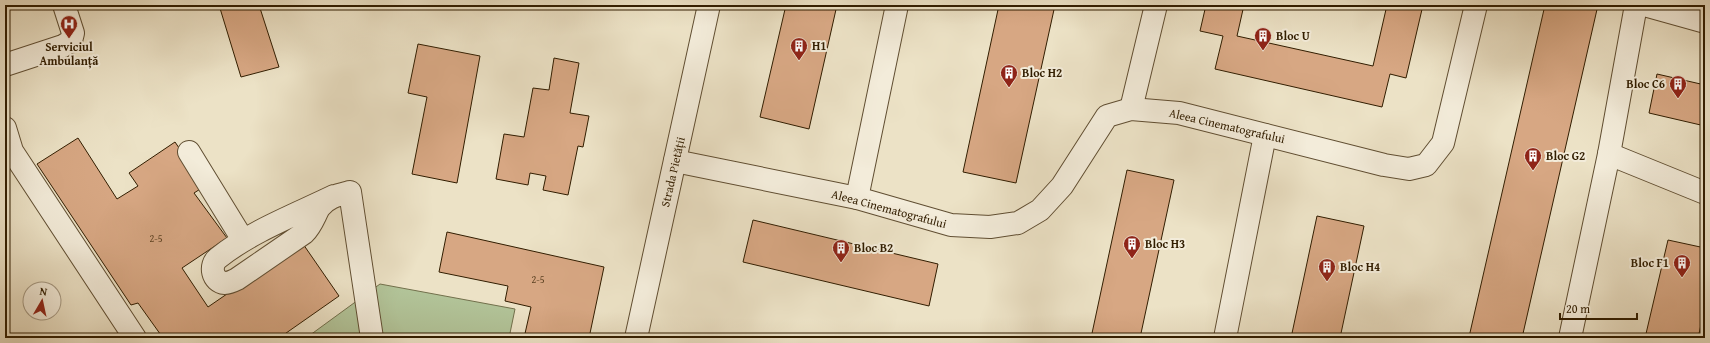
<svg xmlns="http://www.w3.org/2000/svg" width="1710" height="343" viewBox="0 0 1710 343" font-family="'Gentium Book Plus',serif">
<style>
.green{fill:#b2c499;stroke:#72704c}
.building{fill:#d7a783;stroke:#311d00}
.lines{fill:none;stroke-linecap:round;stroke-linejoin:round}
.minor-casing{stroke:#604e32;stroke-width:24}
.minor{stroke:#f3ecda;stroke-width:22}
.labels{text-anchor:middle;stroke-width:4;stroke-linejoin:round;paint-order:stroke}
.number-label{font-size:10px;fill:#5a4021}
.poi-label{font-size:12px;font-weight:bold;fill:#311d00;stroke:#f3ecda;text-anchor:start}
.street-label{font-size:12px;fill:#311d00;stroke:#f3ecda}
</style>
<rect width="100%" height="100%" fill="#ece2c6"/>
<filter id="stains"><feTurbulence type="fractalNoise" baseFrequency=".005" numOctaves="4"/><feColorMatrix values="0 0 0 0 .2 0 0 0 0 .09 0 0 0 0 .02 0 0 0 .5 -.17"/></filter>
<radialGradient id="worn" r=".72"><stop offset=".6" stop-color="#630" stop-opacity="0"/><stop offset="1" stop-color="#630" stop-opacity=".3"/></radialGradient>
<path class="green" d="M380,284L515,309L509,338H306Z"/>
<g class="building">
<path d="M5,5H15L5,11Z"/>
<path d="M219,5H259L279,67L241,77Z"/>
<path d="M786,5H837L809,129L760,117Z"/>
<path d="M999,5H1055L1016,183L963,172Z"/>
<path d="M1206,5H1244L1237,36L1373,66L1387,5H1423L1406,78L1390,74L1382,107L1215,69L1223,36L1200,31Z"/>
<path d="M1545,5H1598L1522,338H1473L1469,337Z"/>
<path d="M418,44L480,56L457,183L412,174L427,97L408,93Z"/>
<path d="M554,58L579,63L570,113L589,116L583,147L578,146L568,195L543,190L546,176L530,173L528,185L496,179L504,134L524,137L533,88L549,90Z"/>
<path d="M1657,74L1705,85V126L1649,113Z"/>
<path d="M78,138L117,199L138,186L129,173L175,142L205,186L194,193L227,238L182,268L208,307L240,285L292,228L339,296L279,338H163L138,303L131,305L37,164Z"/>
<path d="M1127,170L1174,180L1140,338H1091Z"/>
<path d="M1317,216L1364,226L1340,338H1291Z"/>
<path d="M753,220L938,264L929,306L743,262Z"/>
<path d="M447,232L604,267L589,338H524L531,307L505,301L508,286L439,272Z"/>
<path d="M1668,240L1705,248V307L1698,338H1645Z"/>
</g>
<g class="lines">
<g class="minor-casing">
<g id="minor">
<path d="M1644,5L1705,22"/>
<path d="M5,65L63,46L71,41L73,33L64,5"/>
<path d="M1131,109L1156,5"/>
<path d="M5,128L12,151L135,338"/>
<path d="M189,152L243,240"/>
<path d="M1609,154L1705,193"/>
<path d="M675,161L857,198L951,225L990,227L1018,223L1040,210L1062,186L1107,116L1131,109L1179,113L1384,165L1409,169L1426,165L1443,143L1476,5"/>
<path d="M334,196C297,214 250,232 218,258C209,265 212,282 225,283C229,283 233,281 237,279L304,233C312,225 314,217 319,208C327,197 338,195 350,192L372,338"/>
<path d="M857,198L897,5"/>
<path d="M636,338L709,5"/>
<path d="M1225,338L1265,135"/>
<path d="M1570,338L1609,154L1636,5"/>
</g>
</g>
<use href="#minor" class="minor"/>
</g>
<defs>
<g id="hospital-pin" transform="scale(0.9)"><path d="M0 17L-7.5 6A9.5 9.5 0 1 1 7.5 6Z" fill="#8f2418" stroke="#f3ecda"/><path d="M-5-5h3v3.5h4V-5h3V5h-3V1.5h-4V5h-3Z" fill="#fff"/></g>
<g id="building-pin" transform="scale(0.9)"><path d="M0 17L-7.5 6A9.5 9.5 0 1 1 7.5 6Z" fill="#8f2418" stroke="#f3ecda"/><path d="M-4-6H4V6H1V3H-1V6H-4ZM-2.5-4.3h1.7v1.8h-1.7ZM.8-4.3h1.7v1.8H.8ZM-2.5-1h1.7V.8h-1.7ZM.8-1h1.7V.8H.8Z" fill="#fff"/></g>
</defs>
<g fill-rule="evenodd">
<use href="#hospital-pin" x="69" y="24"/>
<use href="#building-pin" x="1263" y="36"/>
<use href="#building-pin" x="799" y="46"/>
<use href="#building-pin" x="1009" y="73"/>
<use href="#building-pin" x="1678" y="84"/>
<use href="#building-pin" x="1533" y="156"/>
<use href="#building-pin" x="1132" y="244"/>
<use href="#building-pin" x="841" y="248"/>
<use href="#building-pin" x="1682" y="263"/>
<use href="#building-pin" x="1327" y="267"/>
</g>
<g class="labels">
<g class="number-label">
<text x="156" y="242">2-5</text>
<text x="538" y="283">2-5</text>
</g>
<g class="poi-label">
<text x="1276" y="40">Bloc U</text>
<text x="812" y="50">H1</text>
<text x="69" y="51" text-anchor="middle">Serviciul<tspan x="69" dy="14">Ambulanță</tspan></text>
<text x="1022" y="77">Bloc H2</text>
<text x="1665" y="88" text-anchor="end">Bloc C6</text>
<text x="1546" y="160">Bloc G2</text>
<text x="1145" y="248">Bloc H3</text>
<text x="854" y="252">Bloc B2</text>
<text x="1669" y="267" text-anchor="end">Bloc F1</text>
<text x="1340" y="271">Bloc H4</text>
</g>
<g class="street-label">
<text transform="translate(1227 126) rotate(13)" y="4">Aleea Cinematografului</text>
<text transform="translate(673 172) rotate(-77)" y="4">Strada Pietății</text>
<text transform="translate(889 209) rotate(15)" y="4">Aleea Cinematografului</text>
</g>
</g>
<rect width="1710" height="343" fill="none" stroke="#ece2c6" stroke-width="20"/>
<rect x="6" y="6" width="1698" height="331" fill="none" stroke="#311d00" stroke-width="2"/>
<rect x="10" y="10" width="1690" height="323" fill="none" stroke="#311d00"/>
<g transform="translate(42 301) rotate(9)"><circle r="19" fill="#f3ecda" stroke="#a59983"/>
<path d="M0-3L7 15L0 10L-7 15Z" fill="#8f2418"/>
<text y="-6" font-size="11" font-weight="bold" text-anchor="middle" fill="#311d00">N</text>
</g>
<path d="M1560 313v6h77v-6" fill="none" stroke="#311d00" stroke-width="2"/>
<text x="1566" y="313" font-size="12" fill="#311d00" stroke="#f3ecda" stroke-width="3" paint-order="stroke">20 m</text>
<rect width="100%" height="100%" filter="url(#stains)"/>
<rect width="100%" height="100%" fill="url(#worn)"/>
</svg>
